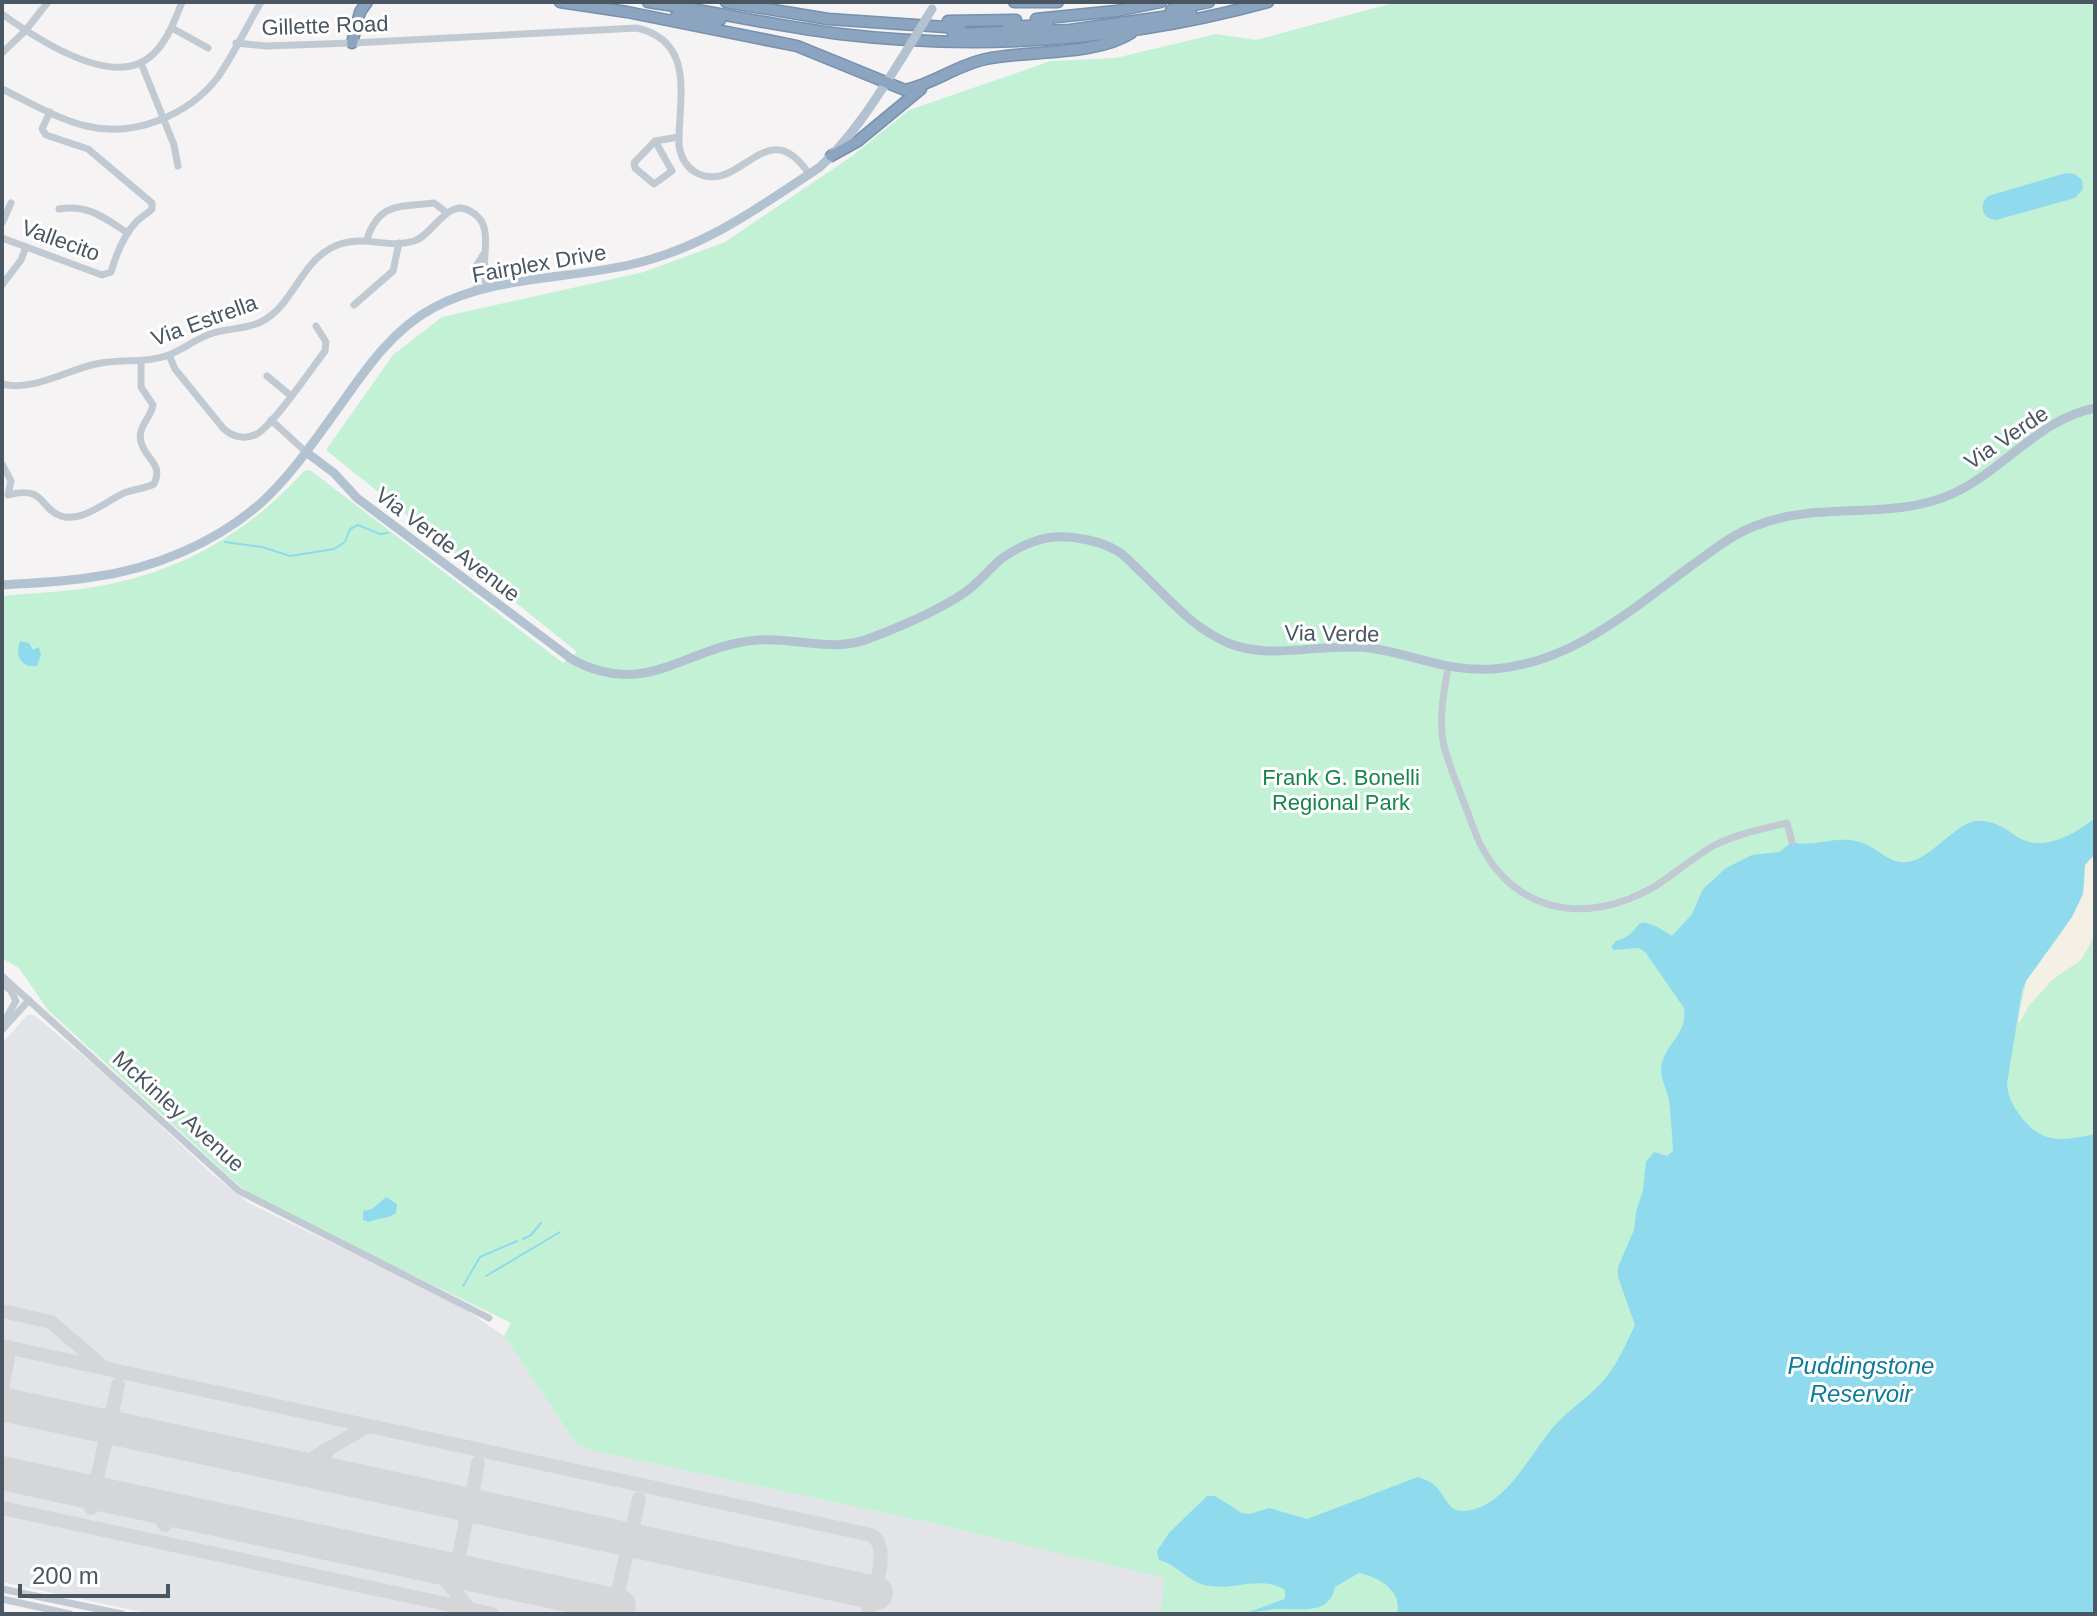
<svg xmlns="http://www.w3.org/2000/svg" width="2097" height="1616" viewBox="0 0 2097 1616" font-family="Arial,sans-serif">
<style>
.airport{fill:#e2e4e7}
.green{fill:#c3f1d5}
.sand{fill:#f5f0e5}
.water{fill:#90daee}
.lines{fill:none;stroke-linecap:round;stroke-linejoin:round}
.stream{stroke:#90daee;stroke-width:2}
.taxiway{stroke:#d5d6d8;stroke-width:14}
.runway{stroke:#d5d6d8;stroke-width:34}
.highway-casing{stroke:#7690ad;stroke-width:13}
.minor{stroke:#c1cad2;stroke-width:7}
.major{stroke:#b3c2d1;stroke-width:9}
.highway{stroke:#8ba5c1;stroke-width:10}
.major-bridge{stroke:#b3c2d1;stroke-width:9}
.labels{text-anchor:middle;stroke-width:6;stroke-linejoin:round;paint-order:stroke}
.street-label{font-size:22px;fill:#4a5661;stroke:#fff}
.park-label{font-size:22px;fill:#17864f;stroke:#fff}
.water-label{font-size:24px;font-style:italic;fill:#0c7c9b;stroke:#fff}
</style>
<rect width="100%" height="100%" fill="#f5f3f3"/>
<path class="airport" d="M27,1015H34L112,1080L213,1175L249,1203L456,1303L504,1336L575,1442L590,1450L927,1522L1166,1578L1160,1614H151L2,1582V1044Z"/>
<path class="green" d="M1397,2H2095V1614H1160L1165,1578L927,1522L590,1450L575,1442L504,1336L511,1323L275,1208L243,1189L48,1010L19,968L2,958V596C32,593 64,592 94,587C177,574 249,533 304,471L310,470L563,663L577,652L326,450L393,355L442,317L644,272L725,242L852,156L909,110L1051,61L1116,58L1216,34L1256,40Z"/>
<path class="sand" d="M2095,854V935L2081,960L2052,980L2028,1007L2020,1022L2018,1021L2026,981L2064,929L2084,887L2085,865Z"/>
<g class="water">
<path d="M2066,173L2075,174L2082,180L2083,189L2075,198L1996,220C1982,219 1978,206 1988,196Z"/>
<path d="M20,641L29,643L33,650L39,647L41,654L37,666C20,668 15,655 20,641Z"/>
<path d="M2095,818V854L2085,865L2083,894L2072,917L2026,981L2022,991L2007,1084C2008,1097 2012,1104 2019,1114C2041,1145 2061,1141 2095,1134V1614H1397C1403,1591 1379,1577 1359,1573L1335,1587C1329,1616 1302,1608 1276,1609C1265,1610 1254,1612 1243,1614L1285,1599V1590C1262,1575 1236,1590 1210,1586C1189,1584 1179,1565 1159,1560L1157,1551L1169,1533L1207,1496H1215L1242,1513L1250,1514L1269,1508L1307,1519L1418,1477C1423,1479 1430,1481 1434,1485C1446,1494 1446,1512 1465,1511C1509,1507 1533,1446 1560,1420C1578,1402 1598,1391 1612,1369C1621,1356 1628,1339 1635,1325L1618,1277V1267L1634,1230L1636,1212L1643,1190L1646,1162L1654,1152L1667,1156L1673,1151C1672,1134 1671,1118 1669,1101C1668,1091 1661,1081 1661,1071C1661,1045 1688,1037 1684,1008L1646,953L1639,948L1614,950L1611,947L1616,941C1648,933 1626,907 1672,936L1692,914L1703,889L1726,868L1752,855L1779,852L1792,842C1814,848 1836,835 1859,842C1880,847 1890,869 1915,860C1935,853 1958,822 1977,821C1992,820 2004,827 2016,836C2042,854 2075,834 2095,818Z"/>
<path d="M386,1197L397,1204L396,1213C388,1219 378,1218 369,1222L363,1220V1211L372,1209Z"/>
</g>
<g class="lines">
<g class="stream">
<path d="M225,542L262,547L290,556L334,549L345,542L350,529L358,525L380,534L388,533"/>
<path d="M523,1239L531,1235L541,1223"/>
<path d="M486,1276L560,1232"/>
<path d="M463,1286L480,1257L517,1241"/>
</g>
<g class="taxiway">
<path d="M2,1311L51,1322L102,1366"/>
<path d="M2,1346L871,1535C892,1547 873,1593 868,1614"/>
<path d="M2,1388L8,1358"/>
<path d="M2,1388L6,1400L14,1407"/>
<path d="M112,1412L118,1385"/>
<path d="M95,1425L107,1418L112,1412L115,1423L123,1431"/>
<path d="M97,1425L105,1443L110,1436L121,1430"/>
<path d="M328,1449L368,1426"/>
<path d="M287,1466L303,1465L328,1449L325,1456L326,1466L337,1477"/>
<path d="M97,1479L100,1489L109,1497L99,1499L91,1508L88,1499L79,1490L89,1487Z"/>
<path d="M97,1479L105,1443"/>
<path d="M473,1490L478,1463"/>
<path d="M453,1502L463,1509L466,1521L473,1513L488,1509"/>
<path d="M453,1502L466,1498L473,1490L477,1503L488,1509"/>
<path d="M143,1504L157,1513L165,1525L168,1514L177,1511"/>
<path d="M2,1508L492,1614"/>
<path d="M633,1525L636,1536L643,1543L632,1547L626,1556L623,1544L614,1536L626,1533Z"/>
<path d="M633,1525L639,1499"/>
<path d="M459,1556L466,1521"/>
<path d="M432,1566C445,1566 452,1568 459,1556L461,1565L473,1575"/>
<path d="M435,1567L469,1609"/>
<path d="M613,1614L626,1556"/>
</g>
<g class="runway">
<path d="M2,1404L876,1593"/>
<path d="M2,1473L619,1606"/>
</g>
<g class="highway-casing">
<g id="highway">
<path d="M560,2L627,12L797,46L905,90C933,84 957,65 986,59C1028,50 1096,56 1131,33"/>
<path d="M648,2C712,11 775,26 840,34C983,51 1129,40 1268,2"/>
<path d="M726,2L828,19L960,28"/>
<path d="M1014,2H1058"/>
<path d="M1171,10L1209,2"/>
<path d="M676,16L720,20"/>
<path d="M1036,19L1116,11L1161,2"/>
<path d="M948,21L1016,20"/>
<path d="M1008,27L1048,25"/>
<path d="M953,34L1070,30L1191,13"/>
<path d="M352,43L360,12L367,2"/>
<path d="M831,156L858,141L921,89"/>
</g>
</g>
<g class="minor">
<path d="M2,14C34,37 100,81 140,63C163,53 174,23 182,2"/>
<path d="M172,28L208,48"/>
<path d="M236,43L266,46L352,43L637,28C697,42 678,100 679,146C681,157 685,166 695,172C740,198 766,109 809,174"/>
<path d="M2,53L25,31L48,2"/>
<path d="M141,63L174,145L178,166"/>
<path d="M2,89C29,102 57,119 86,126C134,138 189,115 218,77C234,54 247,26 261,2"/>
<path d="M655,141L672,171L654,184L635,168L634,163L655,141L679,137"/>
<path d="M59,209C89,204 104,218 128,233"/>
<path d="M2,223L11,203"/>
<path d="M2,238L102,275L111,272C116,255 123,236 136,222C141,217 147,214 152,209V203L88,149L46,135L42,129L50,112"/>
<path d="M367,239C379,202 400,207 434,203L446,212"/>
<path d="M2,285L21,260L26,247"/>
<path d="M477,290L475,268L483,255"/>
<path d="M354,305L393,271L399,243"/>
<path d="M169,355L175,369L223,428C232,437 245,440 257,434C274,424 312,368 325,351L326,342L316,326"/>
<path d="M267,376L291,396"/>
<path d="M2,384C32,392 67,370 96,364C121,358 145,364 169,355C184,349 197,338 213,333C229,328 251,329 266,319C294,301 301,264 331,248C361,232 386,250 414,241C435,235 450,188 479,218C493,233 479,266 487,288"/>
<path d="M271,420L306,452"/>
<path d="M2,464L11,481L8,495C46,485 39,509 61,516C82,523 106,501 124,493C134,489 144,489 154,484C164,464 145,459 141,442C137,427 151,418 153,405L141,387V361"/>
<path d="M1448,667C1444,693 1438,720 1444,746C1451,773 1464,800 1473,827C1503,911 1583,930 1657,885C1677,872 1696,855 1717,844C1740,833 1763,829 1787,823L1792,842"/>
<path d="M2,976L239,1191L489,1318"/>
<path d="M2,983L11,991L16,1001L2,1025"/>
<path d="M2,1030L29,1000"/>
<path d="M2,1589L122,1614"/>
<path d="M2,1599L70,1614"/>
</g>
<g class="major">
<path d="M306,452L334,473L357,498L573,660C648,700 687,645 758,640C798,637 834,654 873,637C902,626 939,610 964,593C978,584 988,570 1001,559C1014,549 1037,538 1055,537C1075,536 1102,541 1119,552C1128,558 1136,568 1144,575C1171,601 1193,628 1228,643C1271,661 1324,642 1370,648C1414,654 1444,672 1493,669C1570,664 1631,610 1691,566C1711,552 1731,535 1755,526C1817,500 1889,522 1952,494C2003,471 2039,419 2095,408"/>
<path d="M2,585C32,583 63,582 93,577C153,569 216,543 262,502C289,477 310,447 331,418C361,377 388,332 433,308C494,275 567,280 633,264C704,248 761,206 820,167C854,135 877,97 902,58"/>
</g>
<use href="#highway" class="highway"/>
<path class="major-bridge" d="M902,58L932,9"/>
</g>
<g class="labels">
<g class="street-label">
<text transform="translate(325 25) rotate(-2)" y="8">Gillette Road</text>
<text transform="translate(61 240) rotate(20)" y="8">Vallecito</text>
<text transform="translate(539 263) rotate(-10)" y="8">Fairplex Drive</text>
<text transform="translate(204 320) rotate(-20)" y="8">Via Estrella</text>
<text transform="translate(2006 437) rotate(-34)" y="8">Via Verde</text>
<text transform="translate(448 544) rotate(37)" y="8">Via Verde Avenue</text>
<text transform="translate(1332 633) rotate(1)" y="8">Via Verde</text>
<text transform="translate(179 1111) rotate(42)" y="8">McKinley Avenue</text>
</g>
<g class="park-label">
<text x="1341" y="785">Frank G. Bonelli<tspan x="1341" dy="25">Regional Park</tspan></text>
</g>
<g class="water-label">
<text x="1861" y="1374">Puddingstone<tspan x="1861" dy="28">Reservoir</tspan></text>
</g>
</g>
<rect width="2097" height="1616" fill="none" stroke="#4a5661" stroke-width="8"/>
<path d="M20 1584v12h148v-12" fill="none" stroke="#4a5661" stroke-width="4"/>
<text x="32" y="1584" font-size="24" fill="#4a5661" stroke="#ffffff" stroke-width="6" paint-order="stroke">200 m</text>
</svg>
